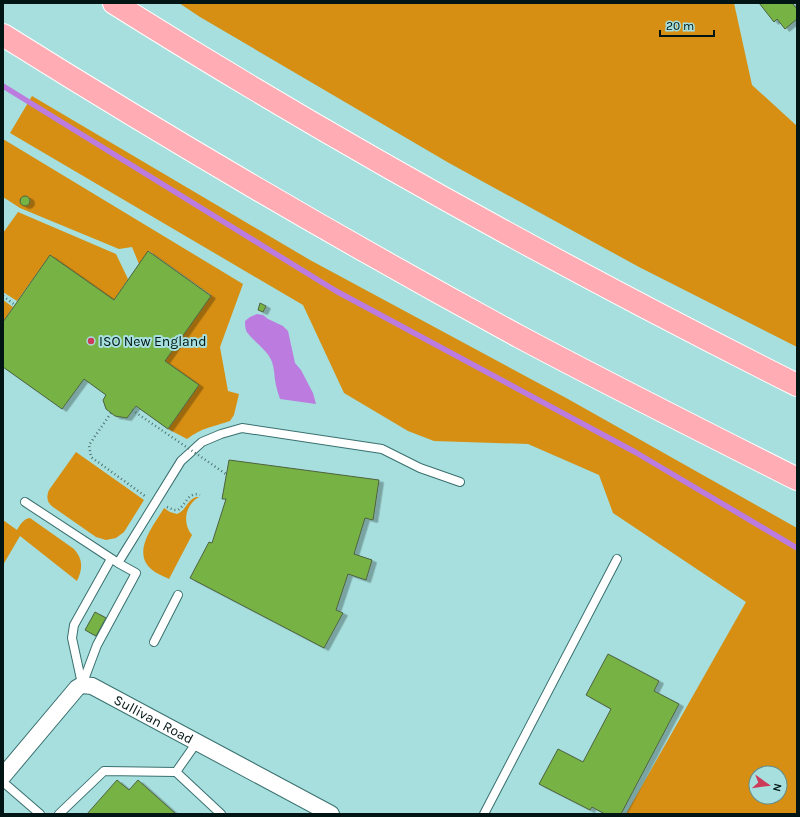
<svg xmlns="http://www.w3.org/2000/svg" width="800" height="817" viewBox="0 0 800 817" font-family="Karla,sans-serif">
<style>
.green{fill:#d68f13;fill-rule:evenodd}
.water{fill:#bc7cdf}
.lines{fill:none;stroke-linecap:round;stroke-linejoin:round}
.stream{stroke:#bc7cdf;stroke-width:5.5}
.building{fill:#77b244;stroke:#4e6240;filter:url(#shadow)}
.service-casing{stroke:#39706f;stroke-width:10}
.minor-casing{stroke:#39706f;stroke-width:18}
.motorway-casing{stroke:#fff;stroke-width:24}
.path{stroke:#4d7371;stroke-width:2.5;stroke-dasharray:1 3;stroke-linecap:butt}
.service{stroke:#fff;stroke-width:8}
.minor{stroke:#fff;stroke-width:16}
.motorway{stroke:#ffacb4;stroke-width:22}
.path-bridge{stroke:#4d7371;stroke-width:2.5;stroke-dasharray:1 3;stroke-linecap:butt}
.poi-dot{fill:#cc3c5a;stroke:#a6dfdd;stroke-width:1.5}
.labels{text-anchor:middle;stroke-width:4;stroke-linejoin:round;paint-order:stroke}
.poi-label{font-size:14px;fill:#001514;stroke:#a6dfdd;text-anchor:start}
.street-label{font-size:14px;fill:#001514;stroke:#a6dfdd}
</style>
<defs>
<filter id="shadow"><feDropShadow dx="4.5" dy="2.5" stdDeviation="0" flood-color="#0004"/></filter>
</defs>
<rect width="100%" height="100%" fill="#a6dfdd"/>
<g class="green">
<path d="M179,3H734L752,85L797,126V347L639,267L449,163L200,17Z"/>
<path d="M32,96L310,260L568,399L797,528V814H626L746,602L613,513L599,475L528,444L434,441L408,431L344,393L303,305L10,133ZM756,773H780V797H756Z"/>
<path d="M3,139L243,284L220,347L228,391L239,394L234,415L230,421C213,427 203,427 187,439L168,429L199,385L165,361L211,295L149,251L139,264L132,247L119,249L20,208L3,197Z"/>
<path d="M18,212L116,254L128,279L114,300L50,255L17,301L3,292V233Z"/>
<path d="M3,300L13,307L3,322Z"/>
<path d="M76,452L144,500L124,532L116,538L106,540L96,537L53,507C47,503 46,497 49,490Z"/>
<path d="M196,497H199C185,505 182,523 192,535L169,579C163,576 155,573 150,568C132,550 155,524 164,508L170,512L177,514C187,510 186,501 196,497Z"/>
<path d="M30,518L74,549C83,559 83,569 77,581L20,536L3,565V520L17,530C20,525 23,519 30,518Z"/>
</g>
<path class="water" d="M257,314L263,315L268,319L283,326L288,331L295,363L301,370L313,393L316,404L280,399C278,393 276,387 275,380C274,371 274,364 269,356C265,349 246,334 246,330C245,327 245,323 245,321L250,317Z"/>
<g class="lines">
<path class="stream" d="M3,86L336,291L635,452L797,548"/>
</g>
<g class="building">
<path d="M759,3H792L797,9V19L785,29L777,19L774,22Z"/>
<circle cx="25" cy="201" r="5"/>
<path d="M148,251L211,296L165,361L199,385L168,429L136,406L127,418L115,416L106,409L103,400L106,395L84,379L62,409L3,367V322L50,255L114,300Z"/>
<path d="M260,303L266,306L263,312L258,310Z"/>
<path d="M229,460L379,480L373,520L365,518L354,554L372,560L366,580L348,574L336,610L343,613L324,648L190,578L209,542L212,543L226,499H222Z"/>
<path d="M95,612L106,618L96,636L85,630Z"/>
<path d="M608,654L659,681L654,691L679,704L621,814H605L592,807L590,810L539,784L558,749L583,762L611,709L586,695Z"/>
<path d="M117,780L129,790L138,780L176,814H87Z"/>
</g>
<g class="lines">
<g class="service-casing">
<g id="service">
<path d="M25,502L115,561"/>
<path d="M154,642L178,595"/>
<path d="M82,684L72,638L74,625L111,559"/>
<path d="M82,685L97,645L136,573L118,563L181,461L202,442L221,434L242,428L382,449L420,468L460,482"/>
<path d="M197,742L176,772L221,814"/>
<path d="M3,782L40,814"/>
<path d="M59,814L104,771L176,772"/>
<path d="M484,814L617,559"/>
</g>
</g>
<g class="minor-casing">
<g id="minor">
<path id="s1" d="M3,776L77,688L82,685L92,686L331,814"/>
</g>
</g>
<g class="motorway-casing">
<g id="motorway">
<path d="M114,3C335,142 564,268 797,385"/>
<path d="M3,35C172,141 345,242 520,337C612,386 704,432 797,479"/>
</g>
</g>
<g class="path">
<path d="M3,296L15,305"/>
<path d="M111,413L89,445L91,457L145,496"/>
<path d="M167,507L174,510H178C186,505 188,491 200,495"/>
</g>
<use href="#service" class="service"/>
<use href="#minor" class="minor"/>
<use href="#motorway" class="motorway"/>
<path class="path-bridge" d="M132,410L226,474"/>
</g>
<circle class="poi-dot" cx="91" cy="341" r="4"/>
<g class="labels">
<g class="poi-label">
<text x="99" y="346">ISO New England</text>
</g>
<g class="street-label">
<text dy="5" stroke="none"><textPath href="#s1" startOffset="201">Sullivan Road</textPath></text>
</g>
</g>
<rect width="800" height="817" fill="none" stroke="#001514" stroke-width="8"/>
<g transform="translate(768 785) rotate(104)"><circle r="19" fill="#a6dfdd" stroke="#648e8d"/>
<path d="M0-3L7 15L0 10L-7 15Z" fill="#cc3c5a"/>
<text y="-6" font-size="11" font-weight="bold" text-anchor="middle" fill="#001514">N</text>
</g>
<path d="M660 30v6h54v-6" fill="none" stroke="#001514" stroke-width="2"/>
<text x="666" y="30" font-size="12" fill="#001514" stroke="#a6dfdd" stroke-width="3" paint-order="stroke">20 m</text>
</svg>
